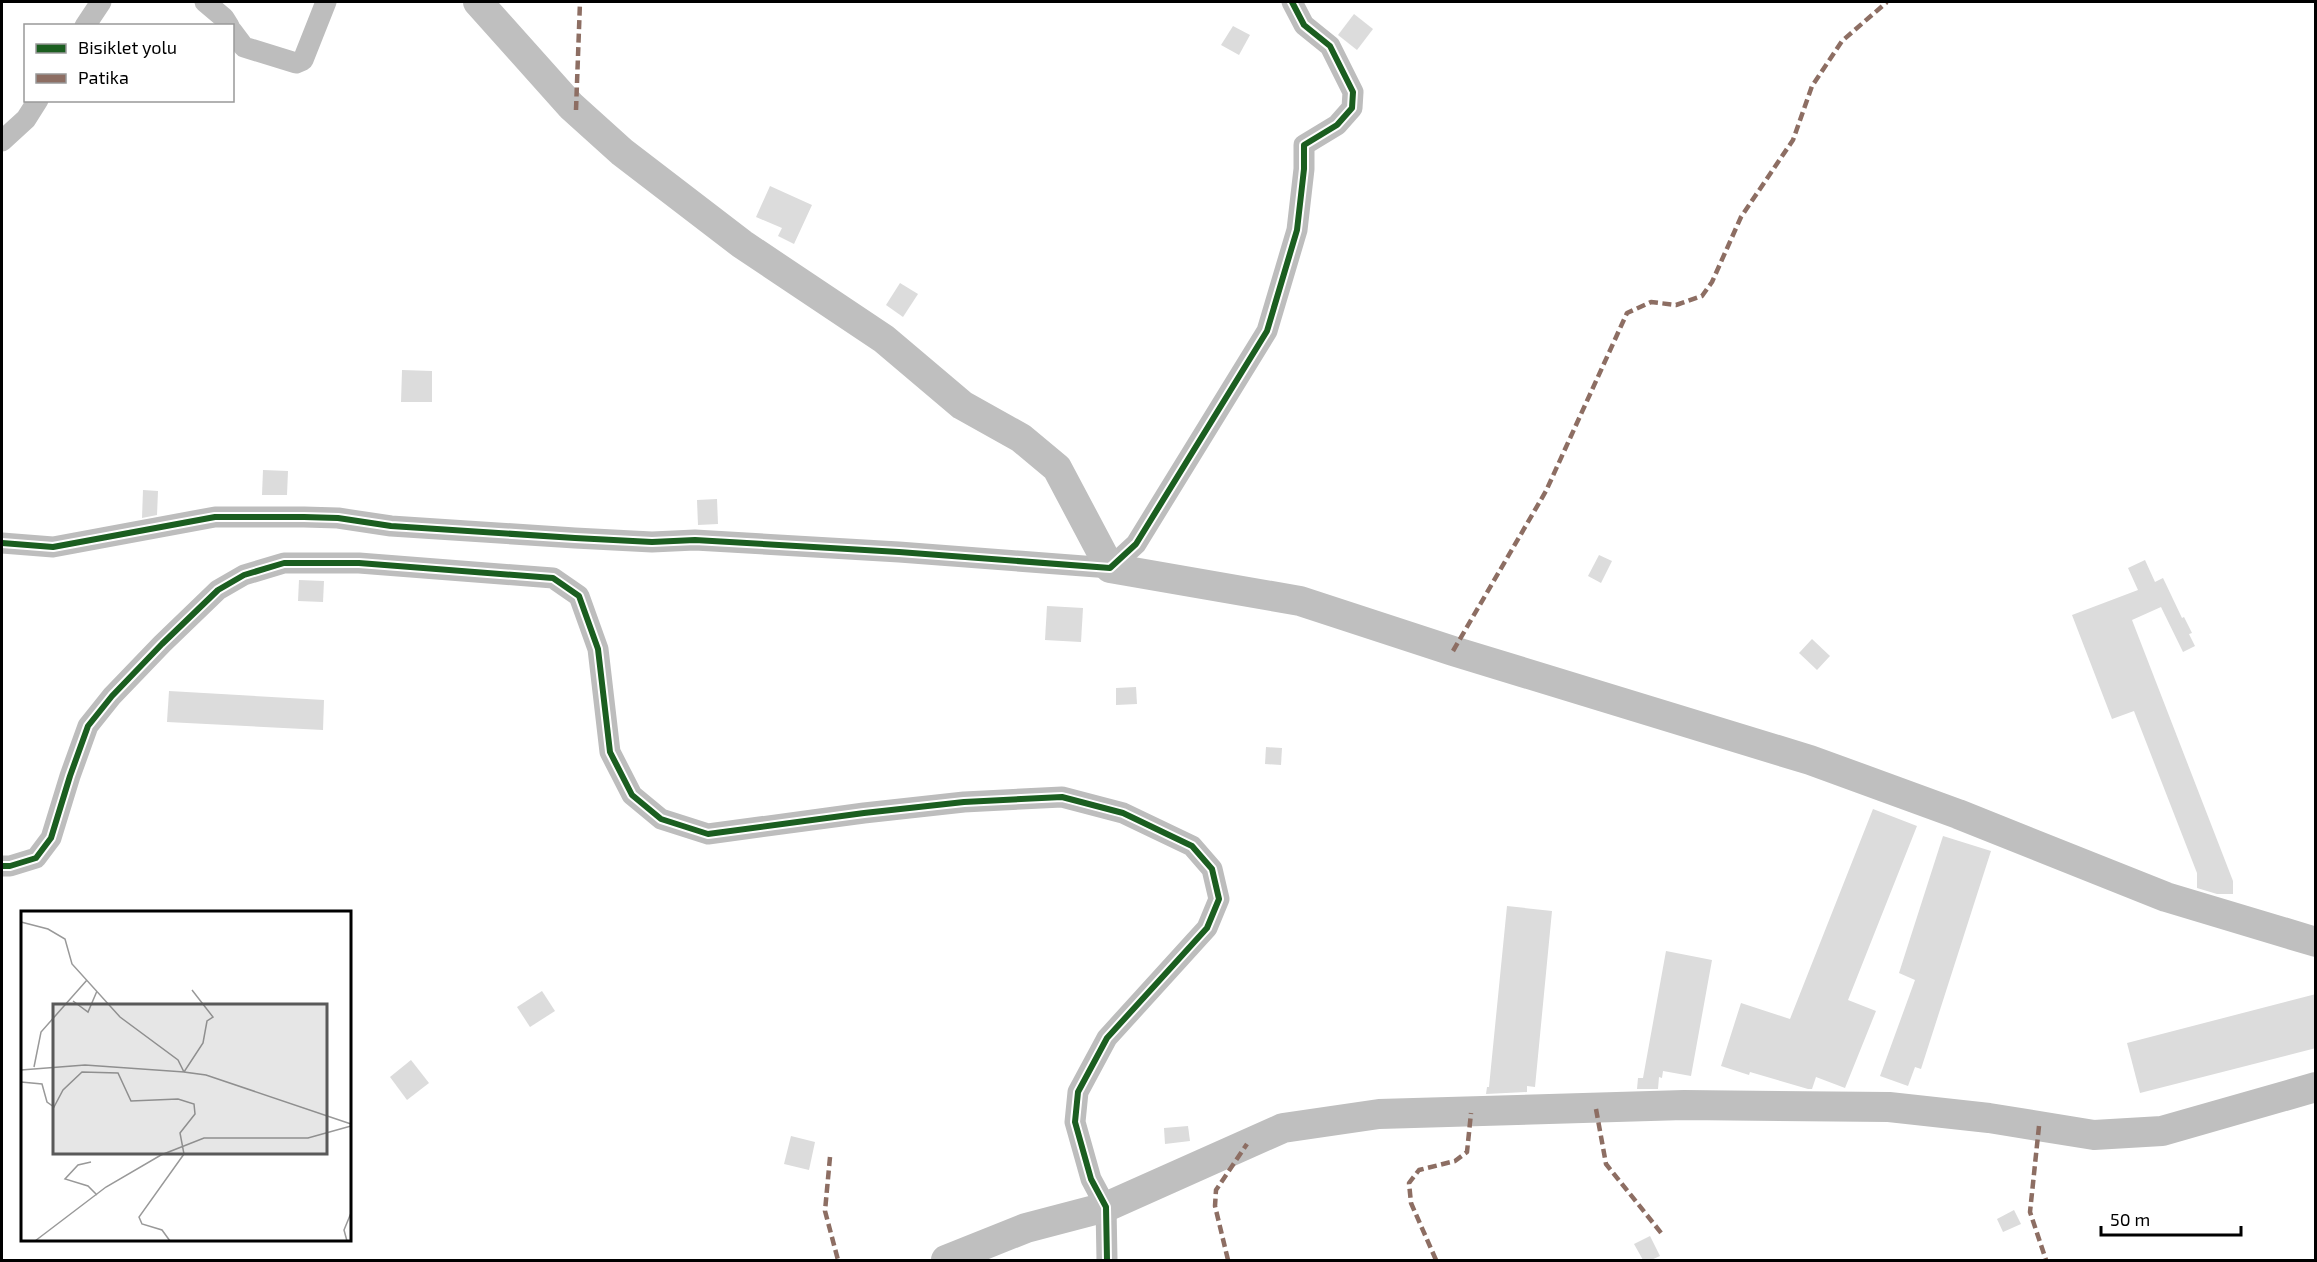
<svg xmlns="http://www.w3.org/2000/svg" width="2317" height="1262" viewBox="0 0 2317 1262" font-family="'Exo 2',sans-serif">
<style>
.building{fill:#dcdcdc}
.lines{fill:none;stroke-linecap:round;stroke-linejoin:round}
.street{stroke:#bdbdbd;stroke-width:21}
.secondary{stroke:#bfbfbf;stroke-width:30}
.quiet{stroke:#8d6e63;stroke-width:4.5;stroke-dasharray:9 4.5;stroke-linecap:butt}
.cycleway-casing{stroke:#fff;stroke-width:10}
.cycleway{stroke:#1b5e20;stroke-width:6}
.inset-road{fill:none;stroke:#999;stroke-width:1.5}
.view{fill:#595959;fill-opacity:0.15;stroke:#595959;stroke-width:3}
.inset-edge{fill:none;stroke:#000;stroke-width:3}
</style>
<rect width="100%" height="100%" fill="#fff"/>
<g class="building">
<path d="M1354,14L1373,29L1357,50L1338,35Z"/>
<path d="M1233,26L1250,35L1239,55L1221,45Z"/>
<path d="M770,186L812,205L794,244L778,236L782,228L756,217Z"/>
<path d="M900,283L918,294L903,317L886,305Z"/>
<path d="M402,370L432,371V402H401Z"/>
<path d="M263,470L288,471L287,495H262Z"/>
<path d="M143,490L158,491L157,515L142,518Z"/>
<path d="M717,499L718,524L698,525L697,500Z"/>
<path d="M1599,555L1612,561L1601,583L1588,576Z"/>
<path d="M2145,560L2155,582L2163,578L2182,618L2184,617L2192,633L2189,634L2195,646L2183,652L2161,607L2132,620L2233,881V894H2217L2197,888V873L2134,711L2112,719L2072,615L2138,590L2128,568Z"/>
<path d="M299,580L324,581L323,602L298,601Z"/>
<path d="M1047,606L1083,608L1081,642L1045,640Z"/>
<path d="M1812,639L1830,656L1817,670L1799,653Z"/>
<path d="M1136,687L1137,704L1116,705V688Z"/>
<path d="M169,691L324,700L323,730L167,722Z"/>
<path d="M1266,747L1282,748L1281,765L1265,764Z"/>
<path d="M1873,809L1917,826L1848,1000L1876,1011L1845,1088L1816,1077L1812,1089H1808L1750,1072L1749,1075L1721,1066L1741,1003L1790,1019Z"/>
<path d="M1943,836L1991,851L1921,1069L1915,1067L1908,1086L1880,1076L1915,980L1899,973Z"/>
<path d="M1507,906L1552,911L1535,1087L1527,1086V1092L1486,1094L1487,1087H1489Z"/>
<path d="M1666,951L1712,960L1691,1076L1663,1071L1662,1078L1659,1077L1658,1089H1637L1638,1078H1643Z"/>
<path d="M542,991L555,1011L530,1027L517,1007Z"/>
<path d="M2316,994V1048L2140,1093L2127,1043Z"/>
<path d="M411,1060L429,1083L407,1100L390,1077Z"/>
<path d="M1188,1126L1190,1141L1165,1144L1164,1128Z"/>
<path d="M791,1136L815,1142L809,1170L784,1164Z"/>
<path d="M2014,1210L2021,1224L2003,1232L1997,1219Z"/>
<path d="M1650,1236L1660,1256L1651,1260H1643L1634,1244Z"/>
</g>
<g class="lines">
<g class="street">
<path d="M205,2L224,18L229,26"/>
<path d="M85,26L101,2"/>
<path d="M232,31L244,47L296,63L303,60L326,2"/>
<path d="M2,141L26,119L38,100"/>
<path d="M2,543L53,547L215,517H304L338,518L391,526L575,538L652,542L695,540L899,552L1110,568L1136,544L1267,331L1297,230L1304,169V145L1337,125L1352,108L1353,92L1330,46L1304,25L1292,2"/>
<path d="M2,866H10L36,858L51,838L70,776L88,726L112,696L162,644L218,590L244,575L284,563H359L553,578L579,596L598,649L610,752L632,795L661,819L708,834L864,813L964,802L1062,797L1123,813L1192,846L1212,869L1219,899L1207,928L1107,1038L1078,1092L1075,1122L1091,1179L1106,1207L1107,1260"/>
</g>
<g class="secondary">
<path d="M478,2L571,106L622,152L742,244L884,339L962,405L1021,438L1057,468L1110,568L1300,601L1453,651L1810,760L1958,814L2166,897L2316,942"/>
<path d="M946,1260L1026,1228L1106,1207L1283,1128L1379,1114L1684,1105L1889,1107L1989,1118L2094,1135L2162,1131L2316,1087"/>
</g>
<g class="quiet">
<path d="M576,110L580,2"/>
<path d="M1453,651L1546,491L1627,313L1651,302L1676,305L1702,296L1712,282L1741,217L1793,140L1812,86L1842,41L1887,2"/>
<path d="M1596,1109L1606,1164L1662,1234"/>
<path d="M2039,1126L2030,1212L2046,1260"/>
<path d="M830,1157L825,1211L838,1260"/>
<path d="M1228,1260L1215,1206L1216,1190L1247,1144"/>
<path d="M1436,1260L1411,1203L1409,1183L1419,1170L1455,1161L1467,1152L1471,1113"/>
</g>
<g class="cycleway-casing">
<g id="cycleway">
<path d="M2,543L53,547L215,517H304L338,518L391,526L575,538L652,542L695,540L899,552L1110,568L1136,544L1267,331L1297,230L1304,169V145L1337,125L1352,108L1353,92L1330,46L1304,25L1292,2"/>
<path d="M2,866H10L36,858L51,838L70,776L88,726L112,696L162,644L218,590L244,575L284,563H359L553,578L579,596L598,649L610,752L632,795L661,819L708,834L864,813L964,802L1062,797L1123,813L1192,846L1212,869L1219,899L1207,928L1107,1038L1078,1092L1075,1122L1091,1179L1106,1207L1107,1260"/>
</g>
</g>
<use href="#cycleway" class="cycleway"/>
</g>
<g transform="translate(21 911)">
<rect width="330" height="330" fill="#fff"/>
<path class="inset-road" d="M0,11L27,18L44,28L51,53L99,106L157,149L163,161L185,164L330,213M52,90L67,101L76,80M13,156L20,121L66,69M0,159L64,154L163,161L182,132L186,110L192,106L171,79M0,171L21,173L26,191L33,196L42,179L61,161L97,162L110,190L157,188L173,193L174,203L159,222L163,243L118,306L121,313L141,319L149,330M70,251L57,254L44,268L67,275L76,284M14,330L85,276L140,244L183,227H287L330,215M326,330L323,319L330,302"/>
<path class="view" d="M32,93H306V243H32Z"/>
<rect width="330" height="330" class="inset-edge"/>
</g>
<rect width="2317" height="1262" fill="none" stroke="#000000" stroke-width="6"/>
<rect x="24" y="24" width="210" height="78" fill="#ffffff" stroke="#999999" stroke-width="1.5"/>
<rect x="36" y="44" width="30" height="9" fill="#1b5e20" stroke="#999999" stroke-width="1.5"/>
<text x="78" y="54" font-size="18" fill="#000000">Bisiklet yolu</text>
<rect x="36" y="74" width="30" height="9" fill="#8d6e63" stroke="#999999" stroke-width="1.5"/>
<text x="78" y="84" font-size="18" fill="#000000">Patika</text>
<path d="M2101 1226v9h140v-9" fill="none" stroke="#000000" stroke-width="3"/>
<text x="2110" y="1226" font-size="18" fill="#000000" stroke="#ffffff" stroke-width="4.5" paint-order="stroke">50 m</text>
</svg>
